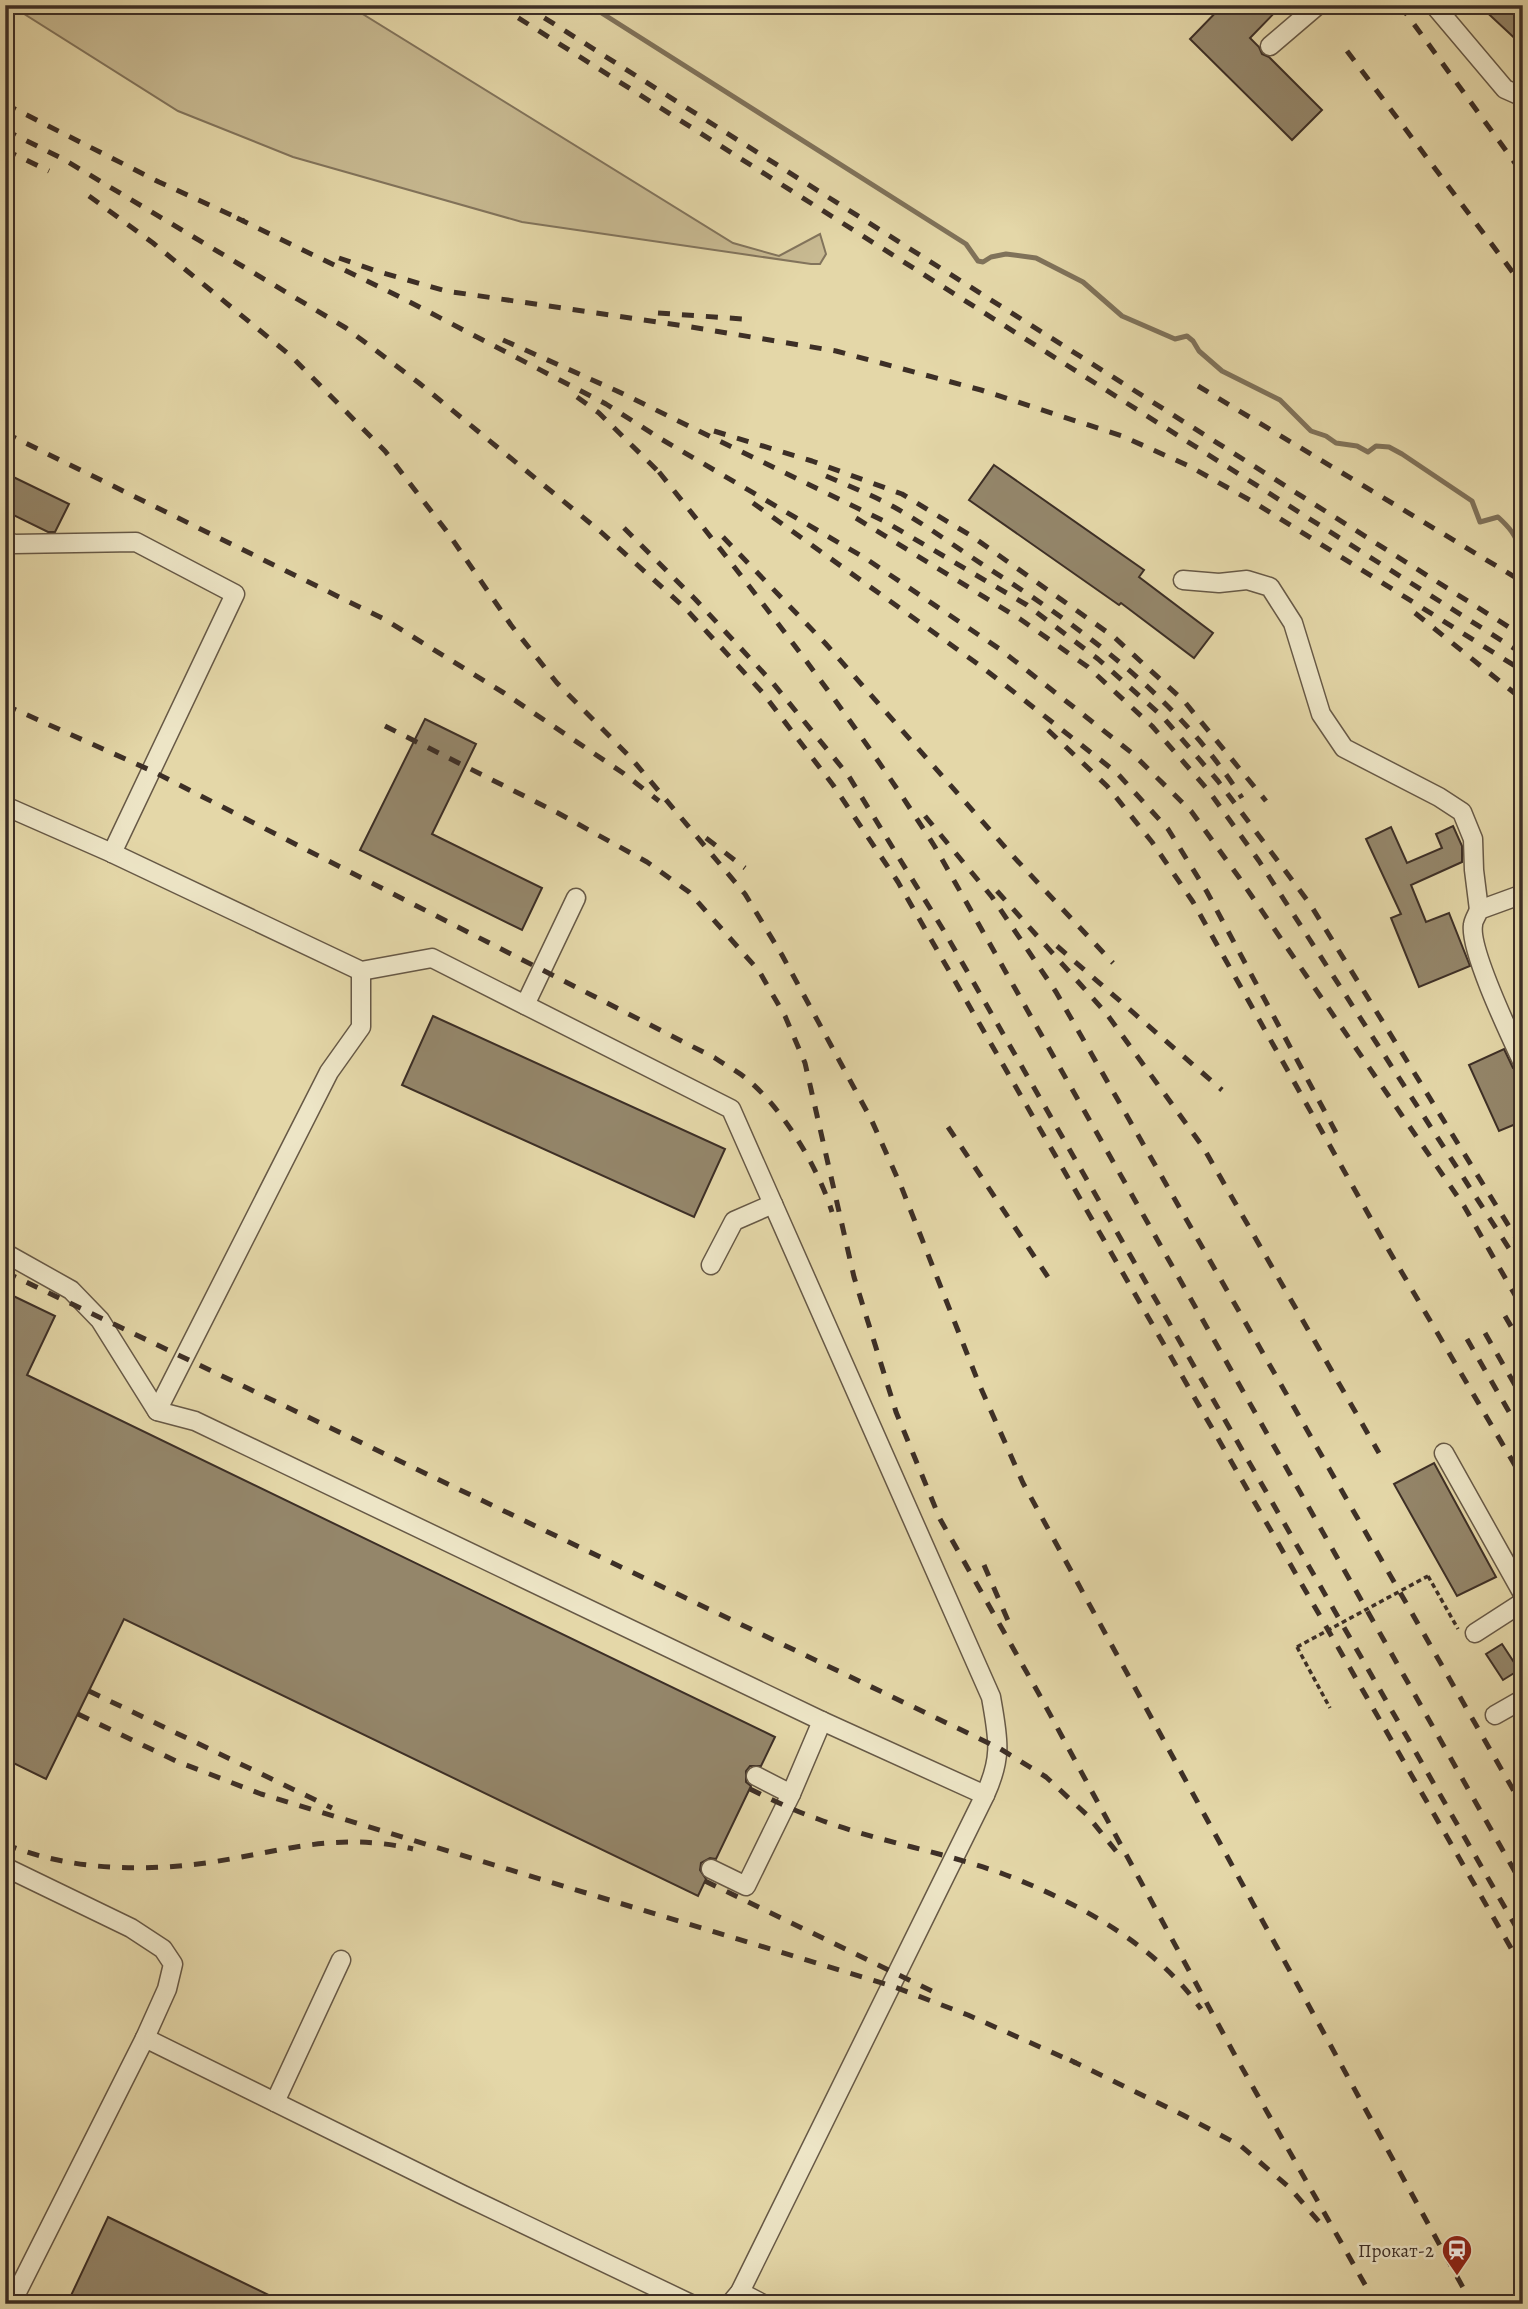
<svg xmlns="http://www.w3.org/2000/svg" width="1528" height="2309" viewBox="0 0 1528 2309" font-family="Alegreya,serif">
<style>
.green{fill:#c8ba92;stroke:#82745c;stroke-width:2}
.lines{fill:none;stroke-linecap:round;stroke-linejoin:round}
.stream{stroke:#7f725a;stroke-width:5}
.building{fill:#94866a;stroke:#3d2f26;stroke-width:2}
.minor-casing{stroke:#675946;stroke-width:21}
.path{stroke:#3d2f26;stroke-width:3.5;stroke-dasharray:5 3.5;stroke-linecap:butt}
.minor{stroke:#ede5c6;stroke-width:18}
.rail{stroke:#3d2f26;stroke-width:5;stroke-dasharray:12 12;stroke-linecap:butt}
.path-bridge{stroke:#3d2f26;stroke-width:3.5;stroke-dasharray:5 3.5;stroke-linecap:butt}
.labels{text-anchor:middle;stroke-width:5;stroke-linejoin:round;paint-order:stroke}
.poi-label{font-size:19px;fill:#3d2f26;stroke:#ede5c6;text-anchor:end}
</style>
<rect width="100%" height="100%" fill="#e4d7a8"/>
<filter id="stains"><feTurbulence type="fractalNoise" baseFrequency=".00286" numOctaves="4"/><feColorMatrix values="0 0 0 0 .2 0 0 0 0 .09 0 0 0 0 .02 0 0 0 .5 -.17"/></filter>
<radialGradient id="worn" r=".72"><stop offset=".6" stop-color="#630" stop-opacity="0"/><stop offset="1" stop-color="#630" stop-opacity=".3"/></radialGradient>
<path class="green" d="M10,5H348L733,243L779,256L820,234L826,254L820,264H811L522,222L293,157L178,111Z"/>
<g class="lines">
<path class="stream" d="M589,5L966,244L978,261L983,262L991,257L1006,254L1036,258L1083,282L1122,316L1175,339L1187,336L1193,341L1199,351L1222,371L1280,400L1311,431L1326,436L1336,443L1357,446L1368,452L1376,446L1389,447L1402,454L1472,501L1480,522L1498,517C1509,527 1516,535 1520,550L1523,551"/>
</g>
<g class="building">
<path d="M1223,5H1282L1250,38L1259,47L1262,54L1269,57L1322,110L1292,140L1190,39Z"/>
<path d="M1479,5H1523V46Z"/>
<path d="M994,465L1144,570L1139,577L1213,633L1194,658L1121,603L1119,605L969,500Z"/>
<path d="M5,473L69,504L55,532H48L5,511Z"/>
<path d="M425,719L476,744L432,834L542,888L522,930L360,850Z"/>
<path d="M1453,826L1462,846V862L1411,885L1426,922L1449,913L1470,966L1419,987L1391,918L1401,914L1366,839L1391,827L1407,863L1442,848L1436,834Z"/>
<path d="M433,1016L725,1149L694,1217L402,1085Z"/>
<path d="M1504,1049L1513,1068L1523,1074V1121L1499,1131L1469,1065Z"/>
<path d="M5,1292L55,1316L27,1375L775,1737L761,1766H750L746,1771V1782L751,1786L716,1859L710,1858L701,1863L700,1870L706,1879L698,1896L124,1619L46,1779L5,1759Z"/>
<path d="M1434,1463L1496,1577L1457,1596L1394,1484Z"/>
<path d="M1502,1644L1519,1670L1503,1680L1486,1654Z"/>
<path d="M108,2217L287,2304H67Z"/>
</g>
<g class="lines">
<g class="minor-casing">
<g id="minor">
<path d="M1434,5L1505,89L1523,97"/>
<path d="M1270,46L1318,5"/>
<path d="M5,540L14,544L136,542L235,594L112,853"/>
<path d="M1183,580L1219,583L1247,580L1270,587L1293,623L1321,714L1344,748L1439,797L1462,812L1473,839L1474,870L1479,910"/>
<path d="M5,806L112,853L361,971L432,958L731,1109L991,1697C998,1738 1003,1756 985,1795L740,2292L730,2304"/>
<path d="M1523,894L1479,910C1477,915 1473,921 1473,925C1469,950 1511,1037 1523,1063"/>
<path d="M525,1005L576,898"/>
<path d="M5,1253L71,1290L100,1320L157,1411L195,1421L822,1721L985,1795"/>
<path d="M711,1265L734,1221L773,1204"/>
<path d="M157,1411L329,1072L361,1027V971"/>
<path d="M1444,1453L1523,1594"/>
<path d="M1475,1633L1523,1602"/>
<path d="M1495,1715L1523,1699"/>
<path d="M756,1776L791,1794L822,1721"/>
<path d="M5,1867L131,1928L163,1949L173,1964L167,1989L145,2038L11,2304"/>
<path d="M711,1869L746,1886L791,1794"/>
<path d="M145,2038L463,2195L691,2304"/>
<path d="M275,2102L341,1960"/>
<path d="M740,2292L763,2304"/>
</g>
</g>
<g class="path">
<path d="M1428,1576L1458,1629"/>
<path d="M1297,1647L1330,1708"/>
</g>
<use href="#minor" class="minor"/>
<g class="rail">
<path d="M498,5L1523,654"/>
<path d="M524,5L1523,636"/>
<path d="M1400,5L1523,174"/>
<path d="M1347,51L1523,286"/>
<path d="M5,104L159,182L244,221"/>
<path d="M5,130L63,159L346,328L419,383L601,532L685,608L762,692L833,785L898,882L1523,1969"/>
<path d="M5,150L49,171"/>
<path d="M89,196L153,243L291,356L385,451L448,533L511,625L557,683L631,758L745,894L782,955L871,1119L901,1186L979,1384L1023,1483L1472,2304"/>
<path d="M237,218L400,297L606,404L661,439L865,558L1001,650L1132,753L1191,811L1238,876L1464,1206L1523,1309"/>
<path d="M339,258L376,271L446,291L685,326L836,351L981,390L1122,436L1189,466L1255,503L1523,671"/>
<path d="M658,313L743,319"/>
<path d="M503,340L617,391L884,521L1027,605L1098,659L1162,716L1218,781L1310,904L1523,1249"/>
<path d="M1198,386L1523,582"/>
<path d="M577,397L599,413L664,477"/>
<path d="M714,431L812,461L902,494L973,537L1114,637L1184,701L1266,801"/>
<path d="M5,433L384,619L504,693L623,773L659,801"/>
<path d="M659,472C756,593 852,716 935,847L1523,1886"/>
<path d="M826,476C849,486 872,495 894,507C926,525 957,548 988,568C1085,630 1179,699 1242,798"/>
<path d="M753,503L982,667L1117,773L1168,829L1207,892L1340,1140"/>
<path d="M856,518L1020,619L1088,667L1152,726L1208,790L1259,861L1523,1270"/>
<path d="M624,528L695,599L772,682L848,775L944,931L1523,1939"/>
<path d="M723,537L825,643L1011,854L1113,963"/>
<path d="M1415,613L1523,700"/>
<path d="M5,705L152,771L715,1058C725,1065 737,1071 747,1079C783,1109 818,1167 832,1212"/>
<path d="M385,726L558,813L647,862L689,892L759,971L785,1016L805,1063L854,1277L896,1412L940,1519L1039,1694L1237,2059L1376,2304"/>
<path d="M1048,730L1107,786L1152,842L1193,902L1384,1242L1523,1479"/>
<path d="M925,816L992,897L1056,992L1523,1807"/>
<path d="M706,838L745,868"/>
<path d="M997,891L1106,1013L1203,1147L1379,1453"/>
<path d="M1057,946L1222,1090"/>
<path d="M948,1127L1054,1286"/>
<path d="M5,1272L999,1748L1046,1777L1087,1815L1116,1851"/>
<path d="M1505,1316L1523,1347"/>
<path d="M1485,1333L1523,1399"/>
<path d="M1467,1339L1523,1436"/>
<path d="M984,1565L1009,1623"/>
<path d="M89,1691L332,1808"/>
<path d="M78,1714L176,1761L261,1794L892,1986L968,2015L1076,2063"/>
<path d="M750,1789C772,1800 795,1811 818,1819C879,1842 945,1852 1006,1875C1079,1903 1156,1945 1201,2009"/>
<path d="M5,1844C69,1870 138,1872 206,1863C281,1852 335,1831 413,1849"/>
<path d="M705,1881L938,1994"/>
<path d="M1070,2060L1183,2115L1241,2146L1290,2188L1326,2230"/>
</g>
<path class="path-bridge" d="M1297,1647L1428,1576"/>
</g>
<defs>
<g id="station-pin" transform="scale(1.575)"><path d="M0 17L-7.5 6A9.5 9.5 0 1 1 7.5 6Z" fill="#8f2418" stroke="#ede5c6"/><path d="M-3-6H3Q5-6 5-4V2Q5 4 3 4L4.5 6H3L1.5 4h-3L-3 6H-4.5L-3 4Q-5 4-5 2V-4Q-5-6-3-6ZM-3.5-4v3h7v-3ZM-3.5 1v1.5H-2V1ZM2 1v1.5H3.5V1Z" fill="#fff"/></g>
</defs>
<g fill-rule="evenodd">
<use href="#station-pin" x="1457" y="2250"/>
</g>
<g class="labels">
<g class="poi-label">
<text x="1434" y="2257">Прокат-2</text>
</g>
</g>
<rect width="1528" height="2309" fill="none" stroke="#e4d7a8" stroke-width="28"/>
<rect x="7" y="7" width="1514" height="2295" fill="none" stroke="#3d2f26" stroke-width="3.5"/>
<rect x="14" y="14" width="1500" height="2281" fill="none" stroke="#3d2f26" stroke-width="2"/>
<rect width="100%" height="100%" filter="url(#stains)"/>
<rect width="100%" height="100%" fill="url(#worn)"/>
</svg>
